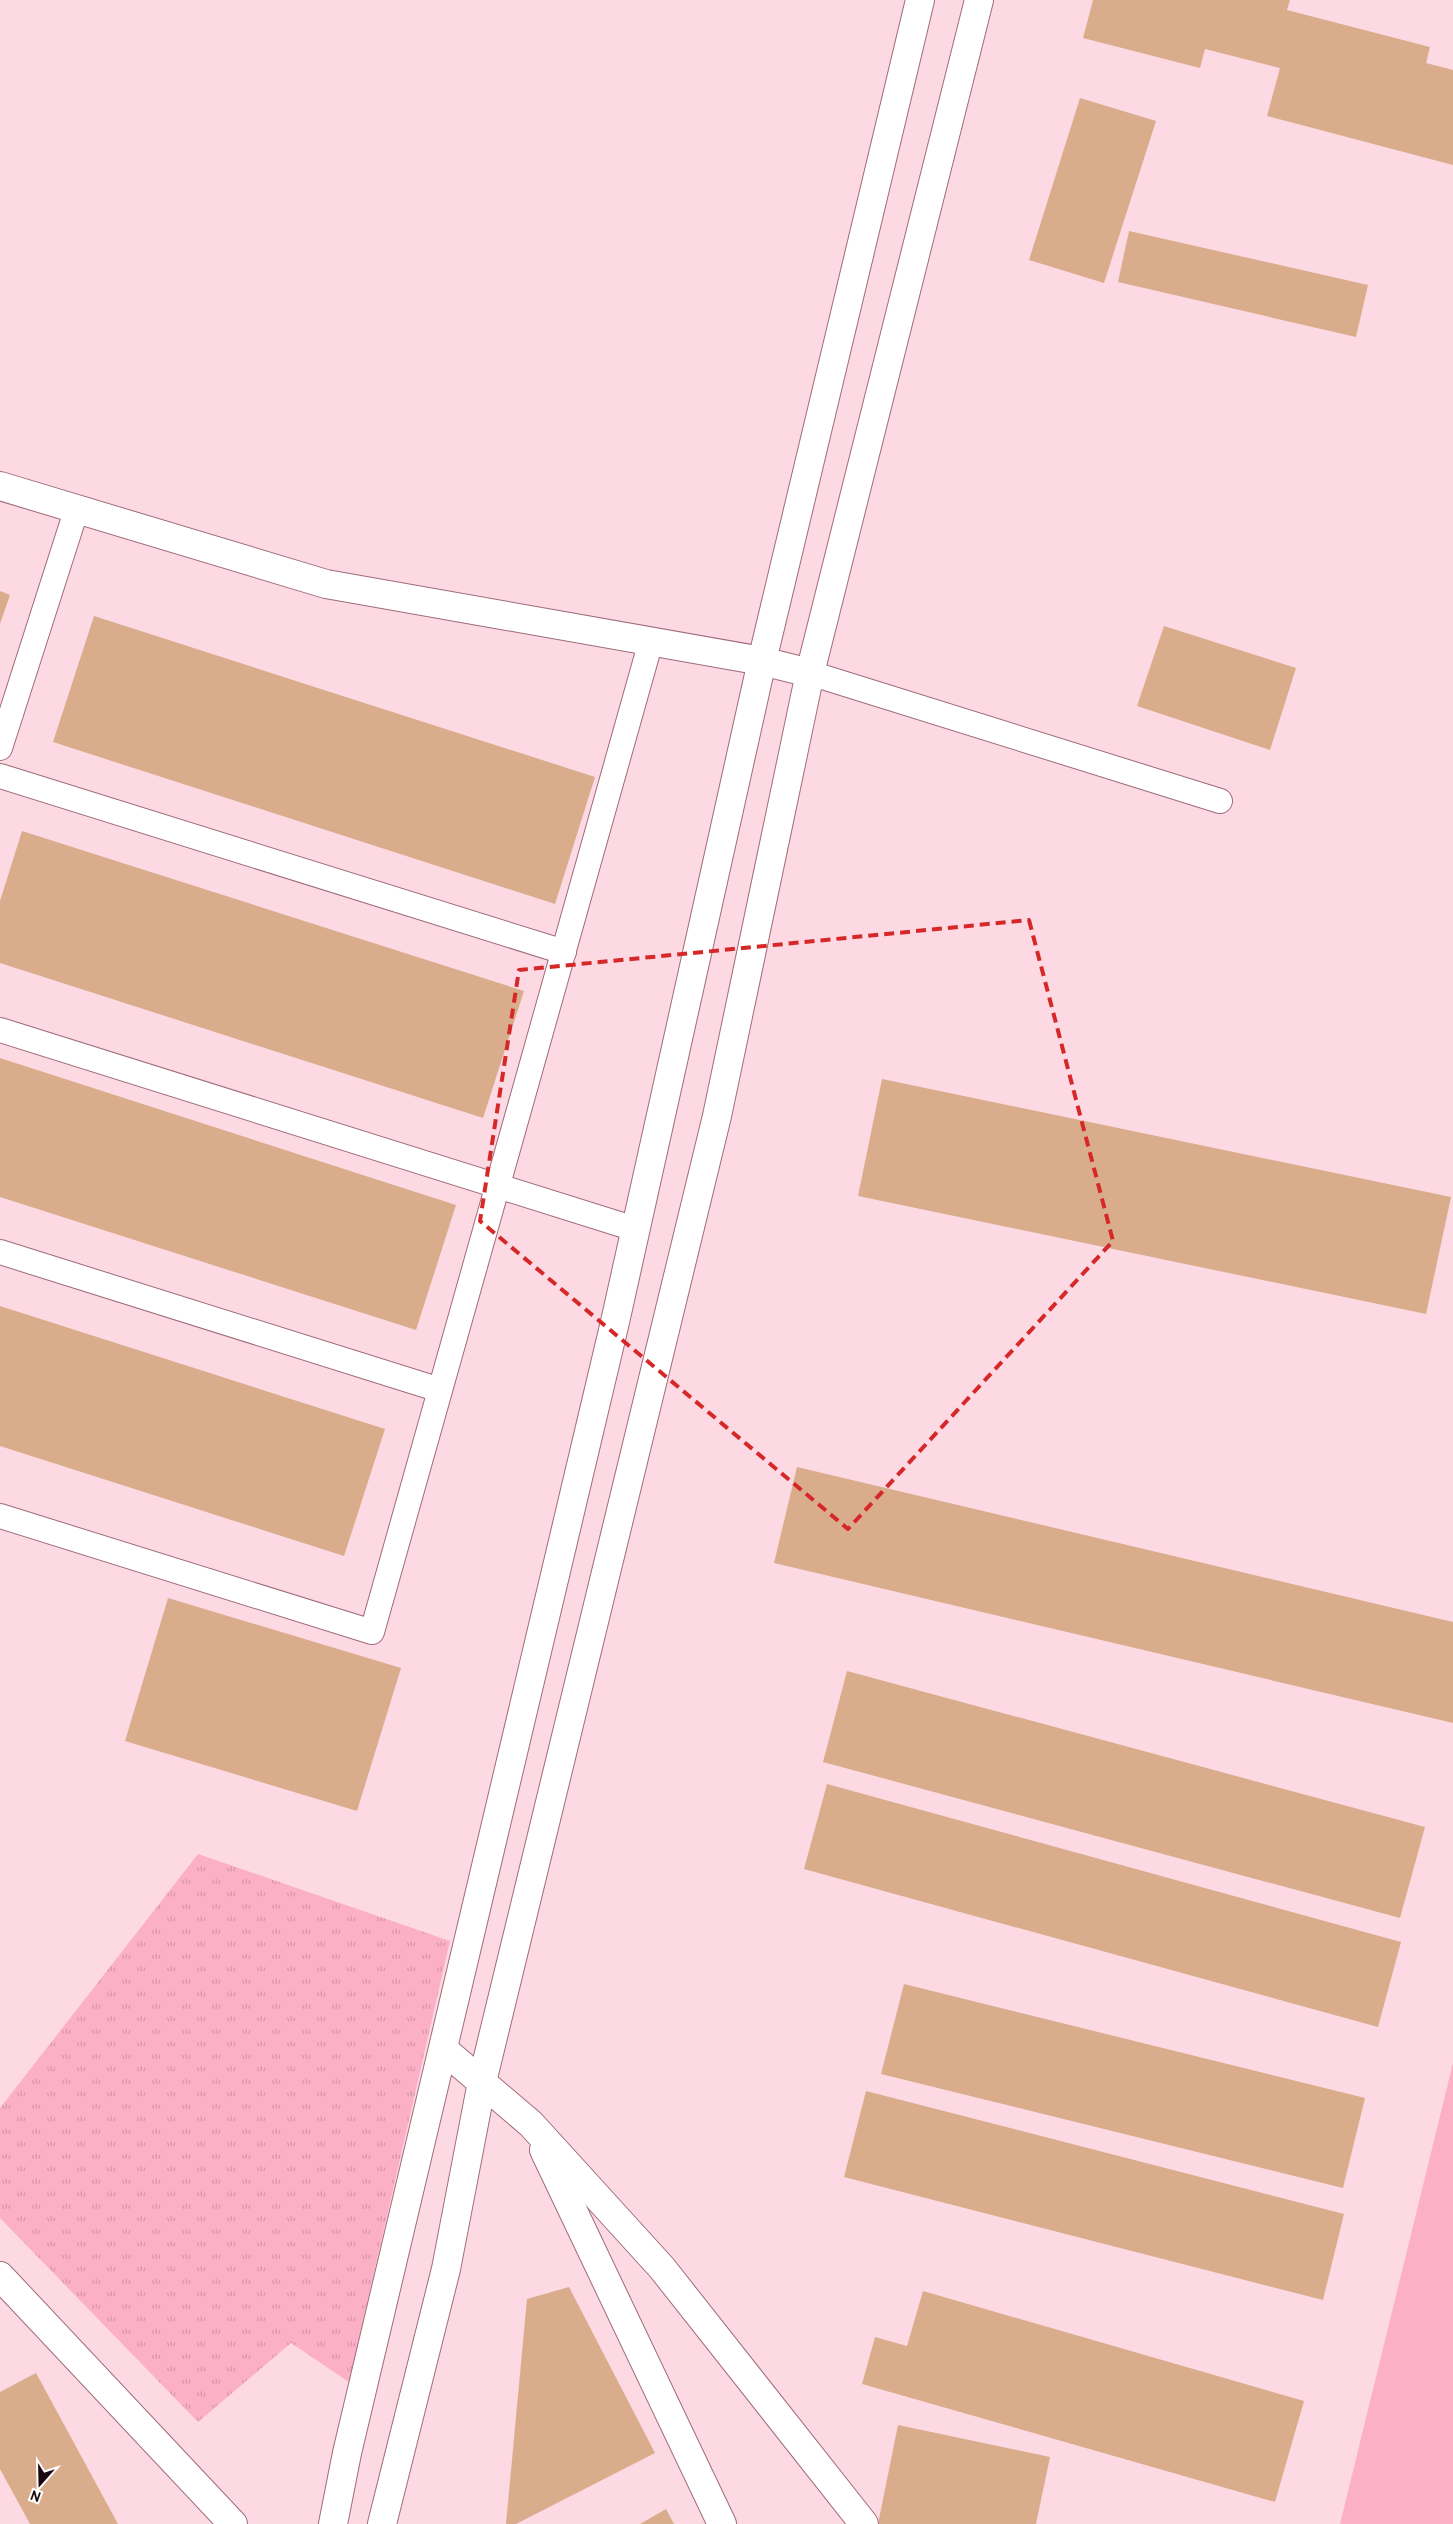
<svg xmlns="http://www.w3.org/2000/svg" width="1453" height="2524" viewBox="0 0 1453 2524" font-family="Overpass,sans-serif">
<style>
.grass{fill:url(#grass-tufts)}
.pitch{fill:#fcb0c6}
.building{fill:#d9ad8b}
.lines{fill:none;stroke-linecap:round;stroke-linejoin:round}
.service-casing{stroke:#9f6b7a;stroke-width:26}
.minor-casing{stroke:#9f6b7a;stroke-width:30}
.tertiary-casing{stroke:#9f6b7a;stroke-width:30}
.service{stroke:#fff;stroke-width:24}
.minor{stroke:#fff;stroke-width:28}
.tertiary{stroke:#fff;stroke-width:28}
.marked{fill:none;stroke:#d62828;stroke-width:4;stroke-dasharray:10 6;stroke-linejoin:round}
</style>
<defs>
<pattern id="grass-tufts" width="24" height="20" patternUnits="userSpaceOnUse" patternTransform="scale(1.25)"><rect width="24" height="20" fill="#fcb0c6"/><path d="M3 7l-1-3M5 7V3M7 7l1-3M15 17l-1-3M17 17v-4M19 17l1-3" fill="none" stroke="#d796a9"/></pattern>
</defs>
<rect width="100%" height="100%" fill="#fdd9e3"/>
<path class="grass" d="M198,1854L450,1941L349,2382L291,2343L198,2422L0,2218V2108Z"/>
<path class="pitch" d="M1453,2063V2524H1340Z"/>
<g class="building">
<path d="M1093,0H1290L1287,10L1430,47L1426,63L1453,70V165L1267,116L1280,68L1205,49L1200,68L1083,38Z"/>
<path d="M1080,98L1156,121L1104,283L1029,260Z"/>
<path d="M1129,231L1368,285L1356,337L1118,282Z"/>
<path d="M0,591L10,595L0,624Z"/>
<path d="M94,616L595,777L555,904L53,742Z"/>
<path d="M1164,626L1296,668L1270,750L1137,706Z"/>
<path d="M22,831L524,991L483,1118L0,963V901Z"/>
<path d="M0,1058L456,1205L416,1330L0,1197Z"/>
<path d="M882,1079L1451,1197L1426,1314L858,1196Z"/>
<path d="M0,1306L385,1429L344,1556L0,1446Z"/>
<path d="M797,1467L1453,1622V1723L774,1563Z"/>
<path d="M168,1598L401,1668L357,1811L125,1741Z"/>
<path d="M847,1671L1425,1827L1400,1918L823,1762Z"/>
<path d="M827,1784L1401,1942L1378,2027L804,1869Z"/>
<path d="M904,1984L1365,2098L1343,2188L881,2074Z"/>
<path d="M866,2091L1344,2214L1323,2300L844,2177Z"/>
<path d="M569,2287L655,2453L516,2524H506L527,2299Z"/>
<path d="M923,2291L1304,2401L1275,2502L862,2384L875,2337L907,2346Z"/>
<path d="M36,2373L118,2524H30L0,2469V2392Z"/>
<path d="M898,2425L1050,2457L1036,2524H878Z"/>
<path d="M666,2509L674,2524H640Z"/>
</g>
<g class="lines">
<g class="service-casing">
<g id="service">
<path d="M810,673L1220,801"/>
<path d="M0,748L76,511"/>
<path d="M0,776L564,952"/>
<path d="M0,1030L635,1229"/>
<path d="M0,1252L440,1390"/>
<path d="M0,1516L372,1632L651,641"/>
</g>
</g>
<g class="minor-casing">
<g id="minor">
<path d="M0,486L326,584L762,661L810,673"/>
<path d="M444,2050L531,2124L662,2268L864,2524"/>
<path d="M544,2150L722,2524"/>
<path d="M0,2276L233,2524"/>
</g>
</g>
<g class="tertiary-casing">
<g id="tertiary">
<path d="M333,2524L347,2453L615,1322L762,661L920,0"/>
<path d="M382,2524L446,2269L482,2082L717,1116L810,673L979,0"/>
</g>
</g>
<use href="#service" class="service"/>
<use href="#minor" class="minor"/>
<use href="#tertiary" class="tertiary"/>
</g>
<path class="marked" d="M1029,920L1113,1241L848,1529L480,1221L519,970Z"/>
<g transform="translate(40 2484) rotate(200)" stroke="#ffffff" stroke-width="4" paint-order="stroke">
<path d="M0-4L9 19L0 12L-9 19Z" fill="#19070d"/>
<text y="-8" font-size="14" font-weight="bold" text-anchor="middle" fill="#19070d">N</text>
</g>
</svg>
